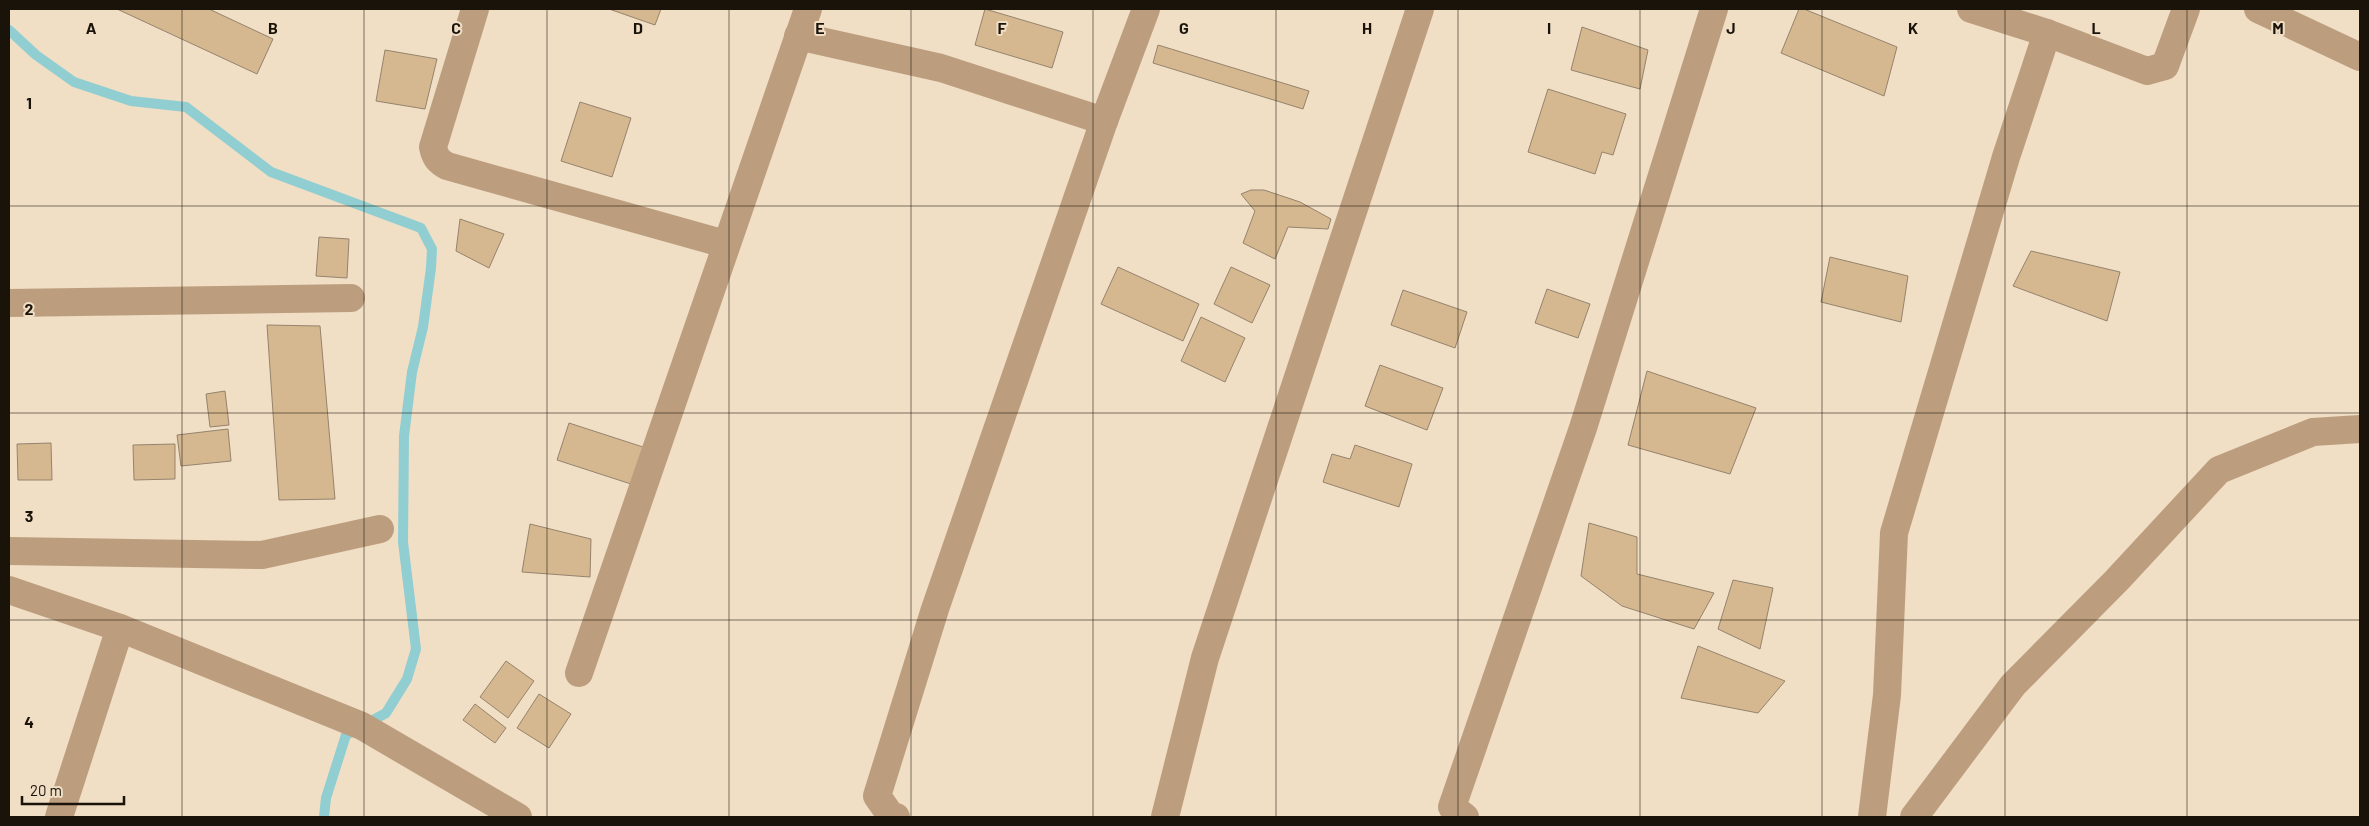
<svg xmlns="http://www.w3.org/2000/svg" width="2369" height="826" viewBox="0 0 2369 826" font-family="Barlow,sans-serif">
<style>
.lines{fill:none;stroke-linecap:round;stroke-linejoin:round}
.stream{stroke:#90ced2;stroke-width:10}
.building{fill:#d5b890;stroke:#95836d}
.minor{stroke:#bc9e7f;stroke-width:28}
.grid{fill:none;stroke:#19130a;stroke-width:1;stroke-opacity:0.55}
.grid-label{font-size:16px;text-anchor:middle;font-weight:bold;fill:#19130a;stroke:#f0dec5;stroke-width:4;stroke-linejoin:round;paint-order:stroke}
</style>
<rect width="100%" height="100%" fill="#f0dec5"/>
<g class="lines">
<path class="stream" d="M9,30L36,55L74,82L131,101L186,107L271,172L421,228L432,249L431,268L423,327L412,372L404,436L403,542L416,649L407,679L386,713L346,735L326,798L324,817"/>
</g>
<g class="building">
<path d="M117,9H209L273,39L257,74Z"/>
<path d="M609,9H661L655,25Z"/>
<path d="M985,9L1063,32L1052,68L975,45Z"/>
<path d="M1799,9H1804L1897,47L1884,96L1781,53Z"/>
<path d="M1582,27L1648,50L1640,89L1571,70Z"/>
<path d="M1158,45L1309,91L1303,109L1153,63Z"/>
<path d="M385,50L437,59L425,109L376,101Z"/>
<path d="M1548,89L1626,114L1613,155L1602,152L1595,174L1528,152Z"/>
<path d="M580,102L631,118L612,177L561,161Z"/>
<path d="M1251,190H1264L1300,202L1331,219L1328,229L1288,227L1275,259L1243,243L1255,211L1241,194Z"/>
<path d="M460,219L504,234L489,268L456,251Z"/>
<path d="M319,237L349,239L347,278L316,276Z"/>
<path d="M2031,251L2120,272L2107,321L2013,286Z"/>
<path d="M1830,257L1908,276L1901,322L1821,302Z"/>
<path d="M1118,267L1199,304L1183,341L1101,304Z"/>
<path d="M1231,267L1270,285L1252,323L1214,304Z"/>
<path d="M1547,289L1590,304L1578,338L1535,323Z"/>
<path d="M1403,290L1467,312L1455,348L1391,325Z"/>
<path d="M1201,317L1245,338L1225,382L1181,361Z"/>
<path d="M267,325L320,326L335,499L279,500Z"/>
<path d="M1380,365L1443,388L1427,430L1365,406Z"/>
<path d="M1647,371L1756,408L1730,474L1628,445Z"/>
<path d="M225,391L229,425L210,427L206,394Z"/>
<path d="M569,423L646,448L634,485L557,460Z"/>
<path d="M228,429L231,461L181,466L177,435Z"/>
<path d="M51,443L52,480H18L17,444Z"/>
<path d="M175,444V479L134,480L133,445Z"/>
<path d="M1355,445L1412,464L1399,507L1323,482L1332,454L1350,459Z"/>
<path d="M1589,523L1637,537V574L1714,593L1694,629L1622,606L1581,576Z"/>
<path d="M530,524L591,539L590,577L522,572Z"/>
<path d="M1733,580L1773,588L1760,649L1718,629Z"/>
<path d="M1698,646L1785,681L1758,713L1681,698Z"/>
<path d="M506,661L534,681L508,718L480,697Z"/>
<path d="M539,694L571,714L549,748L517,728Z"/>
<path d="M475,704L506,728L495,743L463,720Z"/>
</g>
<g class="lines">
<g class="minor">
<path d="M475,9L433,147C435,157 438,161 447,166L725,244"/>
<path d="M1971,9L2047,33L2147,71L2165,66L2186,9"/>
<path d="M2258,9L2360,57"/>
<path d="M798,36L941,68L1104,121"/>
<path d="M9,303L351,298"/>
<path d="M9,551L262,555L380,529"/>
<path d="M9,590L120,628L362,726L518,817"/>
<path d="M579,673L808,9"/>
<path d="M59,817L120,628"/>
<path d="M896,817L891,816L877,796L935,609L1104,121L1146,9"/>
<path d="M1165,817L1205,658L1420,9"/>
<path d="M1465,817L1452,807L1583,428L1714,9"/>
<path d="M1872,817L1887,695L1894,533L2006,157L2047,33"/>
<path d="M1914,817L2013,685L2117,580L2219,470L2313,432L2360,429"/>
</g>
</g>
<path class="grid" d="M182,9V817M364,9V817M547,9V817M729,9V817M911,9V817M1093,9V817M1276,9V817M1458,9V817M1640,9V817M1822,9V817M2005,9V817M2187,9V817M9,206H2360M9,413H2360M9,620H2360"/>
<g class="grid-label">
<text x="91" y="34">A</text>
<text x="273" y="34">B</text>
<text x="456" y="34">C</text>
<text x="638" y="34">D</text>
<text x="820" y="34">E</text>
<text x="1002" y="34">F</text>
<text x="1184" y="34">G</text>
<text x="1367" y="34">H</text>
<text x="1549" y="34">I</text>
<text x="1731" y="34">J</text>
<text x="1913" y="34">K</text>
<text x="2096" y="34">L</text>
<text x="2278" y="34">M</text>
<text x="29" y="109">1</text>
<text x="29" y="315">2</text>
<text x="29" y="522">3</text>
<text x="29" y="728">4</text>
</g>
<rect width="2369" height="826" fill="none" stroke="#19130a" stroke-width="20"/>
<path d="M22 796v8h102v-8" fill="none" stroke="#19130a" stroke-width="2.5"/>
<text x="30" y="796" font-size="15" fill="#19130a" stroke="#f0dec5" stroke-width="4" paint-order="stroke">20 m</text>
</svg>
